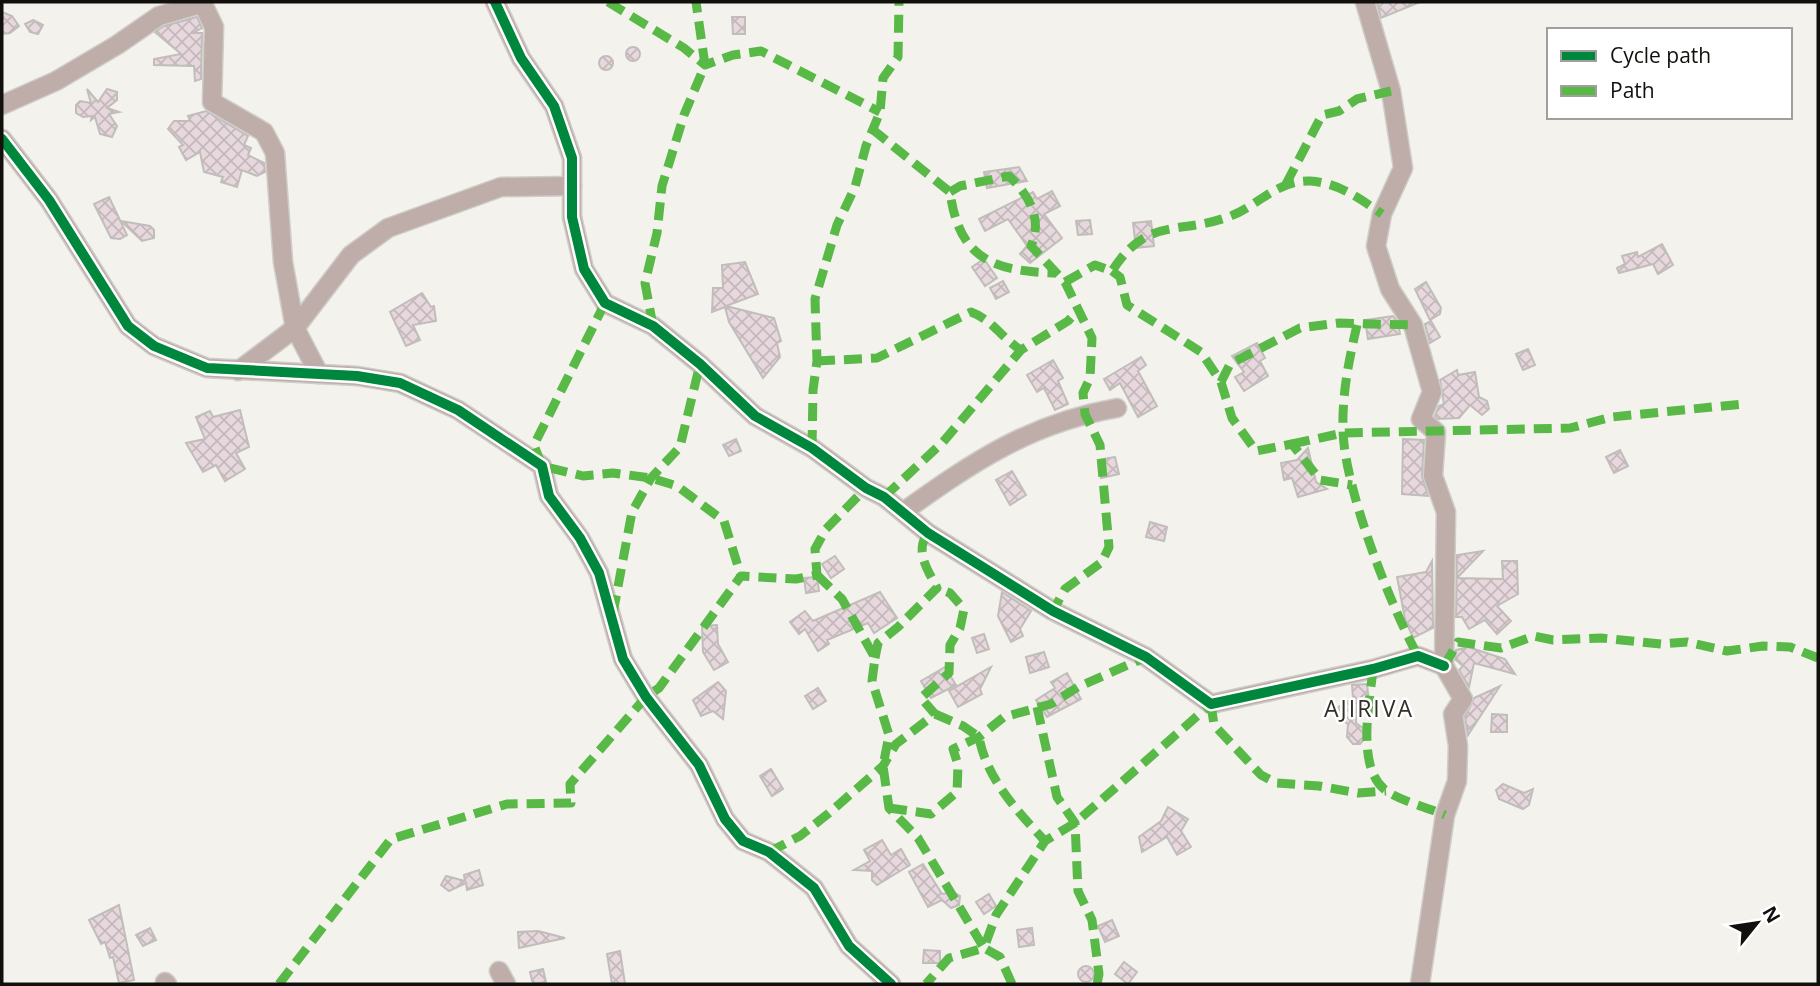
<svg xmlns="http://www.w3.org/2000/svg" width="1820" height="986" viewBox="0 0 1820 986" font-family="'Open Sans',sans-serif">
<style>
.building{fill:url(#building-cross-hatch);stroke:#c0bdbb;stroke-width:2}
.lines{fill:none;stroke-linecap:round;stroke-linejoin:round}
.minor-casing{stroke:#cfcdc9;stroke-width:21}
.minor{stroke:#beada8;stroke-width:18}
.quiet{stroke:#58b947;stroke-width:9;stroke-dasharray:18 9;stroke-linecap:butt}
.cycleway-casing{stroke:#fff;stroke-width:15}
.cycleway{stroke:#00873e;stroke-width:10}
.labels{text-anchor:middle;stroke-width:5;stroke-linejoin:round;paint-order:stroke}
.quarter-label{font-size:23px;letter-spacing:2px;fill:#332e27;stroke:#fff}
</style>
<defs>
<pattern id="building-cross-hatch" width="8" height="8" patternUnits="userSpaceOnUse" patternTransform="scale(1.75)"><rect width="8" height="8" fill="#e7d8dd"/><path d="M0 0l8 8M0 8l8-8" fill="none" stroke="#c5b8bc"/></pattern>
</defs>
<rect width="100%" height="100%" fill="#f4f2ec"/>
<g class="building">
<path d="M1377,2H1420L1381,18Z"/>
<path d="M2,12L12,16L19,26L10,33L2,34Z"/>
<path d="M197,17L202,28L193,33H202L201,79L195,81L194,66L154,65V59L181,54L155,32L164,26Z"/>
<path d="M732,17H745V34H733Z"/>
<path d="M33,20L43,25L38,34L30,32L25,24Z"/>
<circle cx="633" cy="54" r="7"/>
<circle cx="606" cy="63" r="7"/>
<path d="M87,89L98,102L107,89L117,92V100L107,108L119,112L109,114L117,126L112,137L100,134L95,117L91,120L92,116L83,117L76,113V105L80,101L91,103Z"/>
<path d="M206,111L248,136L244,145L251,148L248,155L264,163L265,172L257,176L242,170L237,187L221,182L223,177L204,172L200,152L186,160L179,147L183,145L168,129L174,121H190L188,116Z"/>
<path d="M1019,167L1027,181L987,188L984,172Z"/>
<path d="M1052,191L1060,206L1044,214L1062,238L1030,263L1020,254L1027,246L1008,219L985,231L979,219L1033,192L1037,199Z"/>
<path d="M109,197L127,235L120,239L111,238L94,204Z"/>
<path d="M1090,220L1092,234L1078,235L1076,221Z"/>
<path d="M121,221L150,226L154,230V238L142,241Z"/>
<path d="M1151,221L1154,246L1136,248L1133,223Z"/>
<path d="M1662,244L1673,265L1658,274L1653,264L1619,273L1617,268L1625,264L1622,256L1637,252L1638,257Z"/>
<path d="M984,259L997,278L985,286L972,267Z"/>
<path d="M745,262L758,294L726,306L774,318L781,341L777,343L780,357L763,378L729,322L725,307L712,312L713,288H723L722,265Z"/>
<path d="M1003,281L1009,292L996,299L990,288Z"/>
<path d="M1426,282L1441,308L1440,314L1430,320L1415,289Z"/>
<path d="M422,293L431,307L434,306L436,321L413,325L420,340L406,346L390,312Z"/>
<path d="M1393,316L1398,323L1400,334L1368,339L1365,320Z"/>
<path d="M1431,321L1440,337L1430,343L1425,324Z"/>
<path d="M1257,343L1265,358L1260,361L1268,376L1244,391L1235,377L1244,372L1232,356Z"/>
<path d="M1528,349L1535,365L1523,370L1516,354Z"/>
<path d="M1141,357L1146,365L1138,371L1157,406L1138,417L1120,383L1110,390L1104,379Z"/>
<path d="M1053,360L1063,378L1058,381L1068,404L1055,410L1044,388L1037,392L1027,375Z"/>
<path d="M1457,370L1458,375L1475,372L1479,397L1487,401L1489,409L1482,415L1470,405L1459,418L1438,419L1435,416L1439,406L1444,404L1440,380Z"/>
<path d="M240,410L249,447L236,453L245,469L225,481L216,465L203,472L186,443L205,439L196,417L210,411L213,417Z"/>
<path d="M736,439L741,451L729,456L723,445Z"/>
<path d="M1403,439L1424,440L1422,476L1428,496L1402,494Z"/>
<path d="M1308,448L1316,482L1327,489L1298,497L1292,478L1284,480L1281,463L1297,460Z"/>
<path d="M1620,450L1628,466L1614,473L1606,457Z"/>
<path d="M1115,457L1119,474L1101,478L1098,460Z"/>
<path d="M1012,471L1026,495L1010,505L996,480Z"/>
<path d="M1150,522L1167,527L1164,541L1146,537Z"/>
<path d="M1483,551L1457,578L1503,579L1502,561H1517L1518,594L1497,606L1511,621L1497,634L1485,620L1469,629L1462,617H1456L1457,555Z"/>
<path d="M835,556L844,569L831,578L822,564Z"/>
<path d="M1432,561L1433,628L1413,638L1405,619L1397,577L1426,572Z"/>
<path d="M817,577L819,591L806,593L804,578Z"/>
<path d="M880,592L897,618L874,633L868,623L827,640L829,644L818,651L805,629L799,634L790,622L805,611L813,621Z"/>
<path d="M1002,592L1031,611L1020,629L1023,636L1011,642L998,616Z"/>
<path d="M717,625L718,644L728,662L714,670L703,652L702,626Z"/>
<path d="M984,634L989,649L977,653L972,638Z"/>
<path d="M1468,647L1505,659L1515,674L1474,663L1469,687L1459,670L1463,666L1455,659L1456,650Z"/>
<path d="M1044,652L1049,667L1030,673L1026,657Z"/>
<path d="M945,667L956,685L931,698L921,681Z"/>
<path d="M991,667L980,689L982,694L958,707L949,691Z"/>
<path d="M1067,673L1081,699L1047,717L1036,700L1055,688L1051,682Z"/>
<path d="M718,682L726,691L723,719L713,711L701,716L693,700Z"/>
<path d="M1367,684L1369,702H1357L1356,723L1363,728L1366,737L1360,744H1353L1347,737L1348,724L1338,718L1337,708L1353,698L1352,685Z"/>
<path d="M1500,686L1468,735L1465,717L1474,698Z"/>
<path d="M818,688L826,701L813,709L805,696Z"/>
<path d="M1492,714L1507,715V732H1491Z"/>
<path d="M771,769L783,789L772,796L760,776Z"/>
<path d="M1503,784L1524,793L1533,789L1529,805L1523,809L1499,799L1496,790Z"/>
<path d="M1168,807L1188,819L1181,831L1191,847L1177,855L1167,837L1142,852L1139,837L1161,821Z"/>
<path d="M882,840L891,855L901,849L910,865L877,885L872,880V871L854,870L870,861L864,850Z"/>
<path d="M923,864L942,894L953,892L960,896L959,905L951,908L942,900L928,907L909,872Z"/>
<path d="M479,870L483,885L467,890L466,883L449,891L441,885L446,876L465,881L464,875Z"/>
<path d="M989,894L996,906L984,914L976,902Z"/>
<path d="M119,905L134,980L119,983L113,957L110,958L105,942L101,944L89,920Z"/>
<path d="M1112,920L1119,936L1105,942L1098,926Z"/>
<path d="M150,928L156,940L143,946L136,935Z"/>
<path d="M1032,928L1034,945L1019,947L1017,930Z"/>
<path d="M538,931L565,938L519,948L518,932Z"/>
<path d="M924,950L940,951V963H923Z"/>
<path d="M620,951L625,984H612L607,954Z"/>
<path d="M1124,962L1137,972L1128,984L1115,974Z"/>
<circle cx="1086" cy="974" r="8"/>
<path d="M543,969L546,982L533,984L530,972Z"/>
</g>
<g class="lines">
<g class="minor-casing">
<g id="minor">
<path d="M202,2L214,27L212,102L264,132L275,153L283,262L295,328L319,374"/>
<path d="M495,2L521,58L554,106L572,158V217L584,269L605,303L653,326L700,364L755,416L812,448L866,488L884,497L928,533L1053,611L1146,657L1211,704L1373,669L1418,656L1444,666"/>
<path d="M1365,2L1391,91L1403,168L1382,214L1376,246L1390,289L1413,325L1432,392L1421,419L1436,432L1433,476L1446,512L1444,666L1463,699L1453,714L1458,746L1457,781L1445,815L1420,984"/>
<path d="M2,105L56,81L117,45L159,16L200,4"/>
<path d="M2,139L49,200L128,326L154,346L207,368L357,376L400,383L458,410L542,466L549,496L580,538L599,573L623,659L646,697L699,765L725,819L743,841L769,852L814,888L849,946L891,984"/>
<path d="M238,371L295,328L351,255L388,228L501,187L572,186"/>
<path d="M903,512C973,462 1030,423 1117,408"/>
<path d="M499,971L506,984"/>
<path d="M165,982L167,984"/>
</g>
</g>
<use href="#minor" class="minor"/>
<g class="quiet">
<path d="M608,2L684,48L705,65L733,55L761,51L880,112"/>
<path d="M872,129L950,192C959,259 993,271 1055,273"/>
<path d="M1286,184L1322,115L1339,111L1357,99L1391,91"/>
<path d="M950,192L960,186L1009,176C1029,195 1043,219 1031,246L1065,282L1092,338L1090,378L1083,393L1085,414L1100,445L1109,547L1102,562L1065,589L1053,611"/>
<path d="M1112,271L1120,277L1127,305L1201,352L1221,382L1232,418L1256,451L1292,444L1320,480L1352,485"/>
<path d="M1065,282L1095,265L1112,271C1147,216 1178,235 1228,217C1257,207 1276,180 1310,181C1339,183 1359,198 1382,214"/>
<path d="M605,303L534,445L542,466L583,476L613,473L651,478L677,486L724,521L741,576"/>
<path d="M1357,325C1349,360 1342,393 1343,430C1344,487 1390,605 1418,656"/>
<path d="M653,326L645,283L657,233L662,186L684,115L705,65L696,2"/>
<path d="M817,361L877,358L971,312C991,319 1003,339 1021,350"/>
<path d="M1221,382L1230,364L1300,328L1339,323L1413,325"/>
<path d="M1292,444L1343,433L1570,428L1612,417L1743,404"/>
<path d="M812,448L813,390L817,361L815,299L837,225L855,187L866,146L880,112L883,78L898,57L899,2"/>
<path d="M884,497L943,442L1021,350L1068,321L1078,310"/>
<path d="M817,575L842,599L875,658L872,681L889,735L883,766L889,808L918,838L984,948L949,958L926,984"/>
<path d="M613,613L632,512L651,478L680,447L700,364"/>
<path d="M875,658L878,643L898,627L937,588C928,570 914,551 928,533"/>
<path d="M1444,666L1458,642L1501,648L1534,636L1553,640L1601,638L1661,644L1687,642L1727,651L1763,646L1790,647L1818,658"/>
<path d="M1373,669C1370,701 1356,765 1384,789C1399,801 1427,807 1445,815"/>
<path d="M1211,704L1214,725L1261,775L1276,783L1319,786L1358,793L1386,791"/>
<path d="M1037,707L1057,797L1075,823L1078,891L1092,920L1099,974L1097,984"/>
<path d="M935,714L963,726L979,737C986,778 1018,812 1045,841"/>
<path d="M889,808L931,814L957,792L958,765L953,749L979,737L1004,717L1051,704L1078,687L1146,657"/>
<path d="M769,852L800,836L829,813L883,766L896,744L935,714L921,698L949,673L950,645L960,628L964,609L950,593L937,588"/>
<path d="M279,984L391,839L507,804L571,803L570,784L646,697L659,688L741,576L796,579L817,575L815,549L826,529L866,488"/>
<path d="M1012,984L1000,957L984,948L996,915L1045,841L1075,823L1211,704"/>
</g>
<g class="cycleway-casing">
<g id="cycleway">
<path d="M495,2L521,58L554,106L572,158V217L584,269L605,303L653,326L700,364L755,416L812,448L866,488L884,497L928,533L1053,611L1146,657L1211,704L1373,669L1418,656L1444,666"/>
<path d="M2,139L49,200L128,326L154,346L207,368L357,376L400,383L458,410L542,466L549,496L580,538L599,573L623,659L646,697L699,765L725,819L743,841L769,852L814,888L849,946L891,984"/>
</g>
</g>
<use href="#cycleway" class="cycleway"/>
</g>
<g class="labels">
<g class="quarter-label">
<text x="1369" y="717">AJIRIVA</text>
</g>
</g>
<rect width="1820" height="986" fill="none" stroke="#12100d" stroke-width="7"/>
<rect x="1547" y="28" width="245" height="91" fill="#ffffff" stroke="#a09f9e" stroke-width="2"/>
<rect x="1561" y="51" width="35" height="10" fill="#00873e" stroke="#a09f9e" stroke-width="2"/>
<text x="1610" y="63" font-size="21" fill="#12100d">Cycle path</text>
<rect x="1561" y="86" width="35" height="10" fill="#58b947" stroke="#a09f9e" stroke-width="2"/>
<text x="1610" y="98" font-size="21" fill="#12100d">Path</text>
<g transform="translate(1757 923) rotate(60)" stroke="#ffffff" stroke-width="5" paint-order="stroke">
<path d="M0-5L12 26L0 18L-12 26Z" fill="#12100d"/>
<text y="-10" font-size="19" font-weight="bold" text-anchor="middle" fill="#12100d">N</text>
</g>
</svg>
